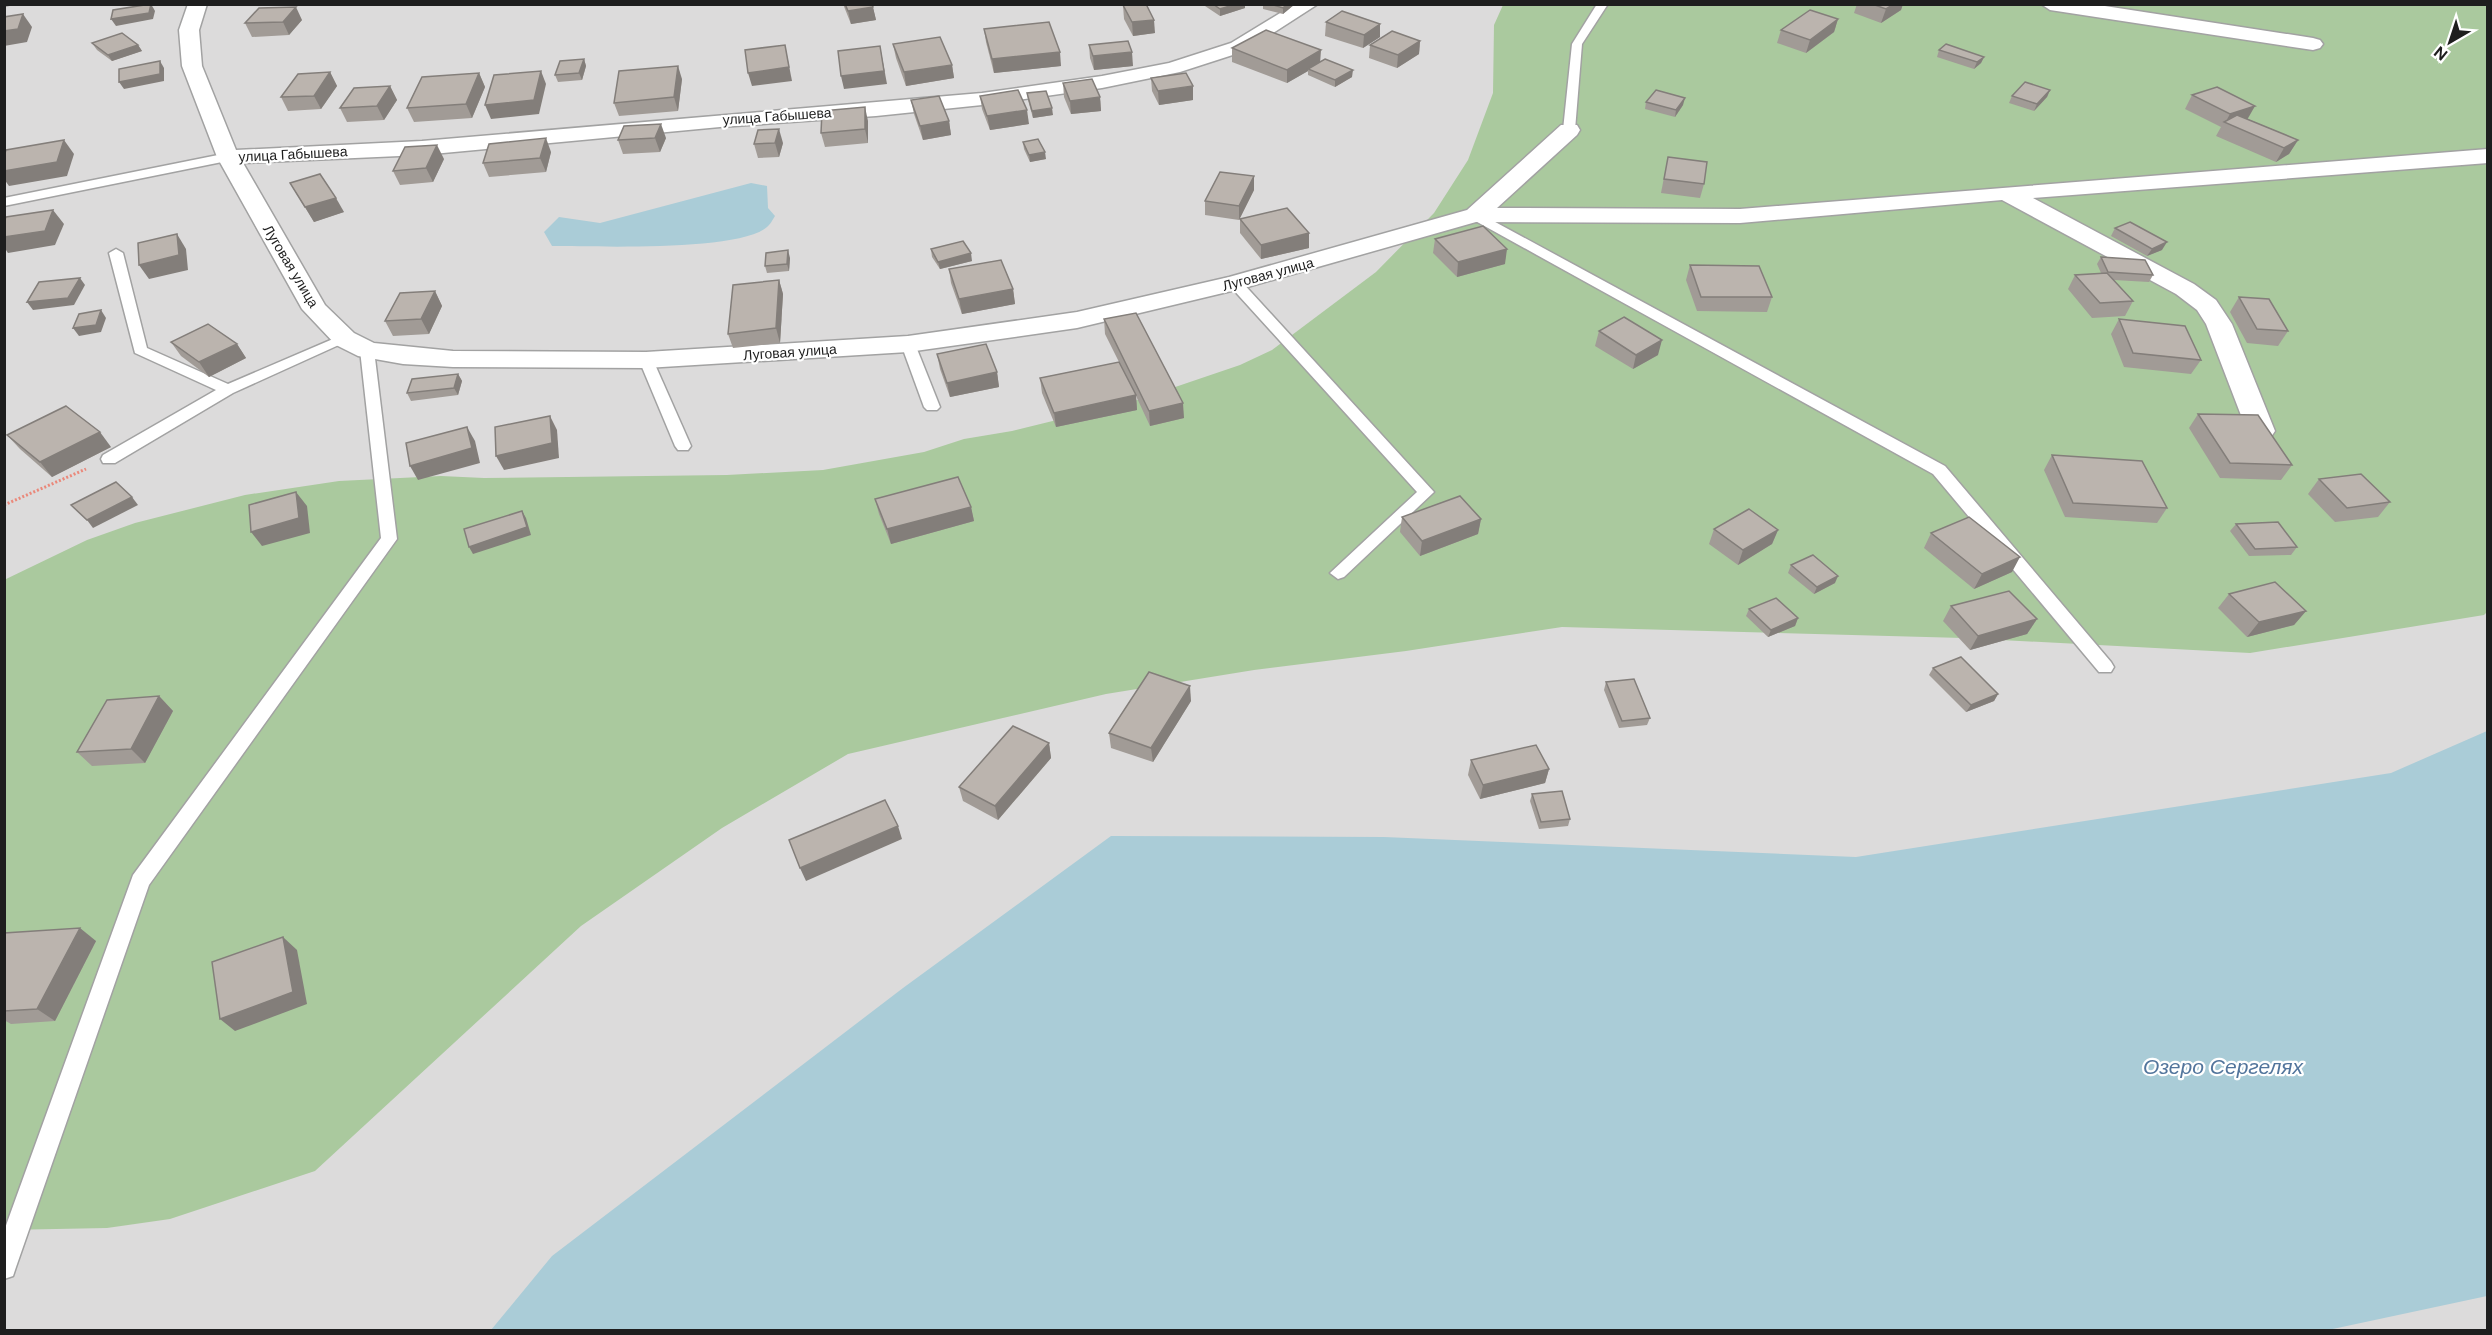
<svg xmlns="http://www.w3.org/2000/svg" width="2492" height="1335" viewBox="0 0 2492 1335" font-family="'DM Sans',sans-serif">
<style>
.residential{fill:#dcdbdb}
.forest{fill:#aac99e}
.water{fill:#aaccd7}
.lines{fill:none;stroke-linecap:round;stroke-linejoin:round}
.lane-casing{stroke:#a2a2a2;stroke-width:3}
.street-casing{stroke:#a2a2a2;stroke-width:3}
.path{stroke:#ea887a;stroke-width:3;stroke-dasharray:2 2;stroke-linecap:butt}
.lane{fill:#fff;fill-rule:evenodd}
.street{fill:#fff;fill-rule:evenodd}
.wall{fill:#a19b96}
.shaded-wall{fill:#837e7a}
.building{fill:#bbb4ae;stroke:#837e7a;stroke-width:1.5}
.labels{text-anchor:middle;stroke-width:4.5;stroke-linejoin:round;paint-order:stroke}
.far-street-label{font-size:14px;fill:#1e1e1e;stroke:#fff}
.near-water-label{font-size:21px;font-style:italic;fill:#52759c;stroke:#fff}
</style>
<rect width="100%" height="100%" fill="#eeebe5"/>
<rect class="residential" x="5" y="5" width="2482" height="1325"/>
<path class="forest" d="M1503,5H2487L2488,611L2484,615L2250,653L1963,638L1562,627L1406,651L1254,670L1106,694L848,754L722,828L581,926L315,1171L170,1219L107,1228L5,1230L4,580L87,540L135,523L245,495L339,481L441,476L484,478L727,475L823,470L924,452L964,439L1012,431L1134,401L1240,365L1272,350L1376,272L1434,213L1468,160L1493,93L1494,25Z"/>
<g class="water">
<path d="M751,183L767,186L768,208L775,216C773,219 770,225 767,227C739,252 593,246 552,246L544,232L559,217L600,223Z"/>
<path d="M2487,731V1296L2328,1330H491L552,1256L903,988L1111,836L1384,837L1856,857L2391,773Z"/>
</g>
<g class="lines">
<g class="lane-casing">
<g id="lane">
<path d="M1597,4H1608L1582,44L1575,130L1569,134L1563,130L1572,44Z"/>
<path d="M228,153L232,154V160L4,206V198Z"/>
<path d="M1475,211L1945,466L2111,662L2114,667L2111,672H2099L1933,474L1470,218V212Z"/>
<path d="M116,249L123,253L147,348L228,384L340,336H350L352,339L233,393L115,463H103L101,459L103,455L216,390L135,353L109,253Z"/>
<path d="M1235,279L1240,280L1434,492L1344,577L1338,579L1330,573L1417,492L1230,286L1228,283Z"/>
<path d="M908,340L915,344L940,407L937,410H927L924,407L901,344Z"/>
<path d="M367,346L374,350L397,539L149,885L16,1267L13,1276L4,1279V1231L133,875L381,538L360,350Z"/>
<path d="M646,356L653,360L691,446L688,450H678L675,446L639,360Z"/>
</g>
</g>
<g class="street-casing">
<g id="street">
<path d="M188,4H207L199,30L202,66L236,150L422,141L982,93L1102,76L1169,63L1231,43L1295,4H1318L1245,51L1180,72L1102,88L982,105L876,116L720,127L422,155L243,163L325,305L354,333L374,343L453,351L646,352L908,336L1077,312L1229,277L1467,210L1561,125H1577L1580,130L1577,135L1497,208L1740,209L2488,149V163L2033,198L2194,284L2216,300L2232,324L2275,431L2271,437L2261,440L2251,437L2247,431L2206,324L2197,310L2176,294L2002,200L1740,223L1476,222L1244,288L1077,328L908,352L646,368L453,367L403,364L358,356L336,345L302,309L217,157L182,66L179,30Z"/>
<path d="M2041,4H2092L2313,38L2320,40L2323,44L2320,48L2313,50L2050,10Z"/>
</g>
</g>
<path class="path" d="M4,505L86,469"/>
<use href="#lane" class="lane"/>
<use href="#street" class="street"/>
</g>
<g class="wall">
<path d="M843,4H872L876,20L851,24Z"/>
<path d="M1202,4H1245V8L1220,16Z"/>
<path d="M1263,4H1295L1283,14L1263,9Z"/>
<path d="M1857,4H1903L1901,10L1881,23L1854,13Z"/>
<path d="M1123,5L1155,33L1133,36L1124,19Z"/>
<path d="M1838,19L1834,32L1806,53L1777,43L1781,30Z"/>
<path d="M302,20L289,35L252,37L245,23Z"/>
<path d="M1326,22L1380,24V37L1363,48L1325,36Z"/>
<path d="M984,29L1061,66L994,73L986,42Z"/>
<path d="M1420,41L1419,54L1397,68L1369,58L1370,45Z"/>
<path d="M92,43L138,45L142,51L112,61L97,50Z"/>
<path d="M893,44L952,65L954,78L906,86L896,58Z"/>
<path d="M1089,45L1133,66L1094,70L1090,58Z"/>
<path d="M1232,48L1320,62L1352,77L1335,87L1308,75V71L1287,83L1232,62Z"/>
<path d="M1939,50L1984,57L1981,63L1974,69L1937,57Z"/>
<path d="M584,59L586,66L582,80L558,82L555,75Z"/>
<path d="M330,72L337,86L321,109L288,111L281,97Z"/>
<path d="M479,73L485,87L472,118L414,122L407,108Z"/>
<path d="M1151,78L1193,100L1159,105L1152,91Z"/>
<path d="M682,79L678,111L619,116L614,103Z"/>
<path d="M1063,83L1100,97L1101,111L1071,114L1064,97Z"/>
<path d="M390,86L397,100L384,120L347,122L340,108Z"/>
<path d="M2050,90L2047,97L2034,111L2009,103L2012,96Z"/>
<path d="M1027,93L1053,115L1033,118L1028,100Z"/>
<path d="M2192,95L2248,119L2298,140L2289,154L2276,162L2216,136L2221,127L2185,109Z"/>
<path d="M980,96L1029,124L990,130L982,109Z"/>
<path d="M911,100L949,121L951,135L923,140L914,114Z"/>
<path d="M1646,102L1683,105L1675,117L1645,109Z"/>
<path d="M868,121V143L825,147L821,133Z"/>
<path d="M666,138L660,152L623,154L618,140Z"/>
<path d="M1023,142L1046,159L1030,162L1024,149Z"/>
<path d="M783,143L779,157L758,158L754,144Z"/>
<path d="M551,152L546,172L489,177L483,163Z"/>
<path d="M1668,157L1704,184L1700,198L1661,193Z"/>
<path d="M444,159L433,182L400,185L393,171Z"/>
<path d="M290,183L344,212L314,222Z"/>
<path d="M1254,190L1239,220L1205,215V201Z"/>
<path d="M1240,219L1309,248L1261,259L1240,233Z"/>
<path d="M2115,228L2162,250L2147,256L2111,236Z"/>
<path d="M1435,239L1505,264L1457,277L1433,253Z"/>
<path d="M931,249L972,261L940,269L932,257Z"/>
<path d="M2101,257L2153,275L2149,282L2114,280L2133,301L2125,316L2092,318L2068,289L2075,275L2101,273L2097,264Z"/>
<path d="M790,258L789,271L767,273L765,266Z"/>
<path d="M1690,265L1772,297L1767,312L1697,311L1686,280Z"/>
<path d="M949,269L1013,289L1015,304L962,314L951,283Z"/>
<path d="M779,280L783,294L780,343L733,348L728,334Z"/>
<path d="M435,291L442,306L429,334L393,336L385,321Z"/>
<path d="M2239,297L2288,331L2278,346L2247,343L2230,312Z"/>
<path d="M1104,319L1184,418L1150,426L1136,396L1137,410L1056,427L1042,393L1040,378L1119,362L1105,334Z"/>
<path d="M2119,319L2201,360L2191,374L2124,367L2111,334Z"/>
<path d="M1599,331L1658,355L1633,369L1595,346Z"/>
<path d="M171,342L237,344L246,358L209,377L181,356Z"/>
<path d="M937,354L997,372L999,387L950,397L940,369Z"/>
<path d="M458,374L462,381L458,395L411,401L407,393Z"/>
<path d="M2198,414L2292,465L2281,480L2220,478L2189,428Z"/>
<path d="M7,435L111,447L52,477L20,449Z"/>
<path d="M2052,455L2167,508L2157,523L2065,517L2044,470Z"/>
<path d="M2319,479L2390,502L2378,517L2335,522L2308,494Z"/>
<path d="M875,499L971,507L974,521L891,544L879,514Z"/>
<path d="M1402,517L1481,519L1478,534L1420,556L1400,532Z"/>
<path d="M2236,524L2297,547L2291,555L2249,556L2230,531Z"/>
<path d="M1714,529L1778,530L1772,544L1738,565L1709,544Z"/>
<path d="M1931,533L2012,572L1974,589L1924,548Z"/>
<path d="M1791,565L1835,583L1814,594L1788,573Z"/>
<path d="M2229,594L2306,611L2294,625L2247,637L2218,608Z"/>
<path d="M1951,606L2037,619L2027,634L1970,650L1943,621Z"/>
<path d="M1749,609L1798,618L1795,626L1768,637L1746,616Z"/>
<path d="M1933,668L1998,694L1994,701L1966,712L1929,675Z"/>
<path d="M1606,682L1650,718L1647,725L1619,728L1604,690Z"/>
<path d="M159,696L173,711L145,763L92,766L77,752Z"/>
<path d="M1191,701L1153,762L1111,748L1109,733Z"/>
<path d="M1049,743L1051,758L998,820L963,801L959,787Z"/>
<path d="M1471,760L1549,769L1545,783L1480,799L1468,775Z"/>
<path d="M1532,794L1570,819L1568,826L1539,829L1530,801Z"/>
<path d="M4,933L96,941L55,1021L11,1024L4,1020Z"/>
</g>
<g class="shaded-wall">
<path d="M4,4H21L4,7Z"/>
<path d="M151,4L155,11L153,19L116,26L111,19Z"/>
<path d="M1236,4H1245V8L1220,16V9Z"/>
<path d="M1287,4H1295L1283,14V8Z"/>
<path d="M1894,4H1903L1901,10L1881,23L1886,9Z"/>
<path d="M296,7L302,20L289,35L283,22Z"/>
<path d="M873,7L876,20L851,24L848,11Z"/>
<path d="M23,14L32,27L27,42L4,46V31Z"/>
<path d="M1838,19L1834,32L1806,53L1810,40Z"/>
<path d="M1154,20L1155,33L1133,36L1132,22Z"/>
<path d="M1380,24V37L1363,48L1364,35Z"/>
<path d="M1420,41L1419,54L1397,68L1398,55Z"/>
<path d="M138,45L142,51L112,61L108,55Z"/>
<path d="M785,45L792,81L752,86L748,73Z"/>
<path d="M880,46L887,84L844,89L841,76Z"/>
<path d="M1321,50L1320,64L1308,69V71L1287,83V70Z"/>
<path d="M1060,52L1061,66L994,73L992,59Z"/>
<path d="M1132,52L1133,66L1094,70L1093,56Z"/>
<path d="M1984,57L1981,63L1974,69L1977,62Z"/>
<path d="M584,59L586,66L582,80L579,73Z"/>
<path d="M160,61L164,68V81L124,89L119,82Z"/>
<path d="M952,65L954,78L906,86L904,72Z"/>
<path d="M678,66L682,79L678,111L674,97Z"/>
<path d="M1353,70L1352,77L1335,87V80Z"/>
<path d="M541,71L546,84L539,114L491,119L485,105Z"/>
<path d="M330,72L337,86L321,109L314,96Z"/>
<path d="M479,73L485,87L472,118L466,104Z"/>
<path d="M390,86L397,100L384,120L377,106Z"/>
<path d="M1193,86V100L1159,105L1158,91Z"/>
<path d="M2050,90L2047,97L2034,111L2037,104Z"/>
<path d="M1100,97L1101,111L1071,114L1070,101Z"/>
<path d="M1685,98L1683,105L1675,117L1676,110Z"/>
<path d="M2255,106L2247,120L2225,123L2230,114Z"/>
<path d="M865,107L868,121V143L865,129Z"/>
<path d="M1052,108L1053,115L1033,118L1032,111Z"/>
<path d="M1027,110L1029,124L990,130L987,116Z"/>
<path d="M949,121L951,135L923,140L920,126Z"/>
<path d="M661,124L666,138L660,152L655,138Z"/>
<path d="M779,129L783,143L779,157L775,143Z"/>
<path d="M546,138L551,152L546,172L540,158Z"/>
<path d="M64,140L74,154L67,176L9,186L4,179V171Z"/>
<path d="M2298,140L2289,154L2276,162L2284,148Z"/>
<path d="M437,145L444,159L433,182L426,168Z"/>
<path d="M1045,152L1046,159L1030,162L1029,155Z"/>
<path d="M1254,176V190L1239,220V206Z"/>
<path d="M336,198L344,212L314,222L305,207Z"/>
<path d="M53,210L64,224L55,245L8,253L4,247V237Z"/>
<path d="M1309,233V248L1261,259V245Z"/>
<path d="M177,234L186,249L188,270L149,279L139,265Z"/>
<path d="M2167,242L2162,250L2147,256L2152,249Z"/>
<path d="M1507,249L1505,264L1457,277L1458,262Z"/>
<path d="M788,250L790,258L789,271L787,264Z"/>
<path d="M971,253L972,261L940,269L938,262Z"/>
<path d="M80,278L85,285L74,305L33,310L27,302Z"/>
<path d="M779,280L783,294L780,343L776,328Z"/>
<path d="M1013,289L1015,304L962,314L959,299Z"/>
<path d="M435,291L442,306L429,334L421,319Z"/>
<path d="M101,310L106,318L101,332L79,336L73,328Z"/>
<path d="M1662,340L1658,355L1633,369L1636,355Z"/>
<path d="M237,344L246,358L209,377L199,362Z"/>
<path d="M997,372L999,387L950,397L947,383Z"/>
<path d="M458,374L462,381L458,395L454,388Z"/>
<path d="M1136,395L1137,410L1056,427L1054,413Z"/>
<path d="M1183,403L1184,418L1150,426L1149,411Z"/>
<path d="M550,416L557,430L559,458L504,470L496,456Z"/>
<path d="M467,427L475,441L480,463L418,480L410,466Z"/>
<path d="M100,432L111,447L52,477L40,462Z"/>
<path d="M296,492L307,506L310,533L262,546L251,532Z"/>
<path d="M132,497L138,505L93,528L87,520Z"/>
<path d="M971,507L974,521L891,544L887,529Z"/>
<path d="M522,511L526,518L531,535L473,554L469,547Z"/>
<path d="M1481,519L1478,534L1420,556L1422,541Z"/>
<path d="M1778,530L1772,544L1738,565L1743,550Z"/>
<path d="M2020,557L2012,572L1974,589L1982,574Z"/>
<path d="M1838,576L1835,583L1814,594L1817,587Z"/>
<path d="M2306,611L2294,625L2247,637L2259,622Z"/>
<path d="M1798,618L1795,626L1768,637L1771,630Z"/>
<path d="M2037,619L2027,634L1970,650L1978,636Z"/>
<path d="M1190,686L1191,701L1153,762L1151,748Z"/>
<path d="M1998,694L1994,701L1966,712L1971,705Z"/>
<path d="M159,696L173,711L145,763L131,749Z"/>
<path d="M1049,743L1051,758L998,820L995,806Z"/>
<path d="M1549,769L1545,783L1480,799L1483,785Z"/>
<path d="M898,826L902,839L806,881L800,868Z"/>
<path d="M80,928L96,941L55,1021L37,1009Z"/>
<path d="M283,937L297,950L307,1004L235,1031L220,1019Z"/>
</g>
<g class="building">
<path d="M151,4L149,13L111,19L113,10Z"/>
<path d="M845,4H872L873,7L848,11Z"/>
<path d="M1130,4H1146L1154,20L1132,22L1123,5Z"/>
<path d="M1213,4H1236L1220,9Z"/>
<path d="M1270,4H1287L1283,8Z"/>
<path d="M1872,4H1894L1886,9Z"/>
<path d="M296,7L283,22L245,23L259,8Z"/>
<path d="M1810,10L1838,19L1810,40L1781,30Z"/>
<path d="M1342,11L1380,24L1364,35L1326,22Z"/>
<path d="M23,14L18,29L4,31V17Z"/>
<path d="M1049,22L1060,52L992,59L984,29Z"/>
<path d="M1266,30L1321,50L1287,70L1232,48Z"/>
<path d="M1392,31L1420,41L1398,55L1370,45Z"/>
<path d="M122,33L138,45L108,55L92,43Z"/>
<path d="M940,37L952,65L904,72L893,44Z"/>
<path d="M1128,41L1132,52L1093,56L1089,45Z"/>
<path d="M1946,44L1984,57L1977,62L1939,50Z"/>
<path d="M785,45L789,67L748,73L745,50Z"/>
<path d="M880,46L884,71L841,76L838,51Z"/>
<path d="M584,59L579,73L555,75L560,61Z"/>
<path d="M1325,59L1353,70L1335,80L1308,69Z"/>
<path d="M160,61V74L119,82V69Z"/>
<path d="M678,66L674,97L614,103L619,71Z"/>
<path d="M541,71L534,100L485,105L494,75Z"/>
<path d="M330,72L314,96L281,97L298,74Z"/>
<path d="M479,73L466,104L407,108L422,77Z"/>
<path d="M1186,73L1193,86L1158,91L1151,78Z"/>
<path d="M1092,79L1100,97L1070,101L1063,83Z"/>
<path d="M2025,82L2050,90L2037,104L2012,96Z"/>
<path d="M390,86L377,106L340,108L354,88Z"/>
<path d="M2217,87L2255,106L2230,114L2192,95Z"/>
<path d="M1018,90L1027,110L987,116L980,96Z"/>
<path d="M1656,90L1685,98L1676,110L1646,102Z"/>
<path d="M1046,91L1052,108L1032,111L1027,93Z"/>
<path d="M939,96L949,121L920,126L911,100Z"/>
<path d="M865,107V129L821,133L822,111Z"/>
<path d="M2237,115L2298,140L2284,148L2224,122Z"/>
<path d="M661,124L655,138L618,140L624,126Z"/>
<path d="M779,129L775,143L754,144L758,130Z"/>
<path d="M546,138L540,158L483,163L489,144Z"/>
<path d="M1038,139L1045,152L1029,155L1023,142Z"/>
<path d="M64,140L57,162L4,171V156L6,150Z"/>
<path d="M437,145L426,168L393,171L405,147Z"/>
<path d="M1668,157L1707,162L1704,184L1664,179Z"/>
<path d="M1220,172L1254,176L1239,206L1205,201Z"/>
<path d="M320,174L336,198L305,207L290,183Z"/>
<path d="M1287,208L1309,233L1261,245L1240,219Z"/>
<path d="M53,210L45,231L4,237V222L6,217Z"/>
<path d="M2130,222L2167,242L2152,249L2115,228Z"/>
<path d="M1483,226L1507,249L1458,262L1435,239Z"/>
<path d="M177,234L179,255L139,265L138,243Z"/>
<path d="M963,241L971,253L938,262L931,249Z"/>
<path d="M788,250L787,264L765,266L766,253Z"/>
<path d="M2101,257L2145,260L2153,275L2108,272Z"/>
<path d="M1001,260L1013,289L959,299L949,269Z"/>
<path d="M1690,265L1759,266L1772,297H1701Z"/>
<path d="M2107,273L2133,301L2100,303L2075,275Z"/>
<path d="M80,278L68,298L27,302L39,282Z"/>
<path d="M779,280L776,328L728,334L733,285Z"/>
<path d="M435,291L421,319L385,321L400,293Z"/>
<path d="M2239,297L2269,299L2288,331L2257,329Z"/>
<path d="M101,310L96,325L73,328L79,314Z"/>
<path d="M1136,313L1183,403L1149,411L1104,319Z"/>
<path d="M1624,317L1662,340L1636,355L1599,331Z"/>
<path d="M2119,319L2185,326L2201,360L2133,353Z"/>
<path d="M208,324L237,344L199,362L171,342Z"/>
<path d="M986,344L997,372L947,383L937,354Z"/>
<path d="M1119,362L1136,395L1054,413L1040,378Z"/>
<path d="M458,374L454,388L407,393L412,379Z"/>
<path d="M66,406L100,432L40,462L7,435Z"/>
<path d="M2198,414L2258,415L2292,465L2230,463Z"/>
<path d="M550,416L552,443L496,456L495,427Z"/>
<path d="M467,427L472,448L410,466L406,443Z"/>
<path d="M2052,455L2142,461L2167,508L2073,503Z"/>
<path d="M2361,474L2390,502L2347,508L2319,479Z"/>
<path d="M958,477L971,507L887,529L875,499Z"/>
<path d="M116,482L132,497L87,520L71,505Z"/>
<path d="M296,492L299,518L251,532L249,505Z"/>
<path d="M1460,496L1481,519L1422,541L1402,517Z"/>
<path d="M1749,509L1778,530L1743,550L1714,529Z"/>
<path d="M522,511L527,527L469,547L464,529Z"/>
<path d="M1969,517L2020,557L1982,574L1931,533Z"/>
<path d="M2278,522L2297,547L2255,549L2236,524Z"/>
<path d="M1813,555L1838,576L1817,587L1791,565Z"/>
<path d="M2275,582L2306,611L2259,622L2229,594Z"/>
<path d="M2009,591L2037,619L1978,636L1951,606Z"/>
<path d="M1776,598L1798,618L1771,630L1749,609Z"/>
<path d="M1961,657L1998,694L1971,705L1933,668Z"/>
<path d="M1149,672L1190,686L1151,748L1109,733Z"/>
<path d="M1634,679L1650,718L1622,721L1606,682Z"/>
<path d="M159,696L131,749L77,752L107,700Z"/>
<path d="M1013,726L1049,743L995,806L959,787Z"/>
<path d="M1536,745L1549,769L1483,785L1471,760Z"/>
<path d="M1562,791L1570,819L1541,822L1532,794Z"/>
<path d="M885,800L898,826L800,868L789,840Z"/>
<path d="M80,928L37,1009L4,1011V933Z"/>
<path d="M283,937L293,992L220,1019L212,962Z"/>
</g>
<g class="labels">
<g class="far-street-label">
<text transform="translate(777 116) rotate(-4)" y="5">улица Габышева</text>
<text transform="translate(293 154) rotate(-3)" y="5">улица Габышева</text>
<text transform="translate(291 266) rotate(59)" y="5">Луговая улица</text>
<text transform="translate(1268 274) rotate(-15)" y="5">Луговая улица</text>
<text transform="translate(790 352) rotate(-4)" y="5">Луговая улица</text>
</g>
<g class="near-water-label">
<text x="2223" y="1074">Озеро Сергелях</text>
</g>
</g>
<rect width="2492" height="1335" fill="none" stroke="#1e1e1e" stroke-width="12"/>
<g transform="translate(2450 42) rotate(219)" stroke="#ffffff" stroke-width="4.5" paint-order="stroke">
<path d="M0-4.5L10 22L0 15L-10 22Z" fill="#1e1e1e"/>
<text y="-9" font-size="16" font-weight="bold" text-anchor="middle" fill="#1e1e1e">N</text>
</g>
</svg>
